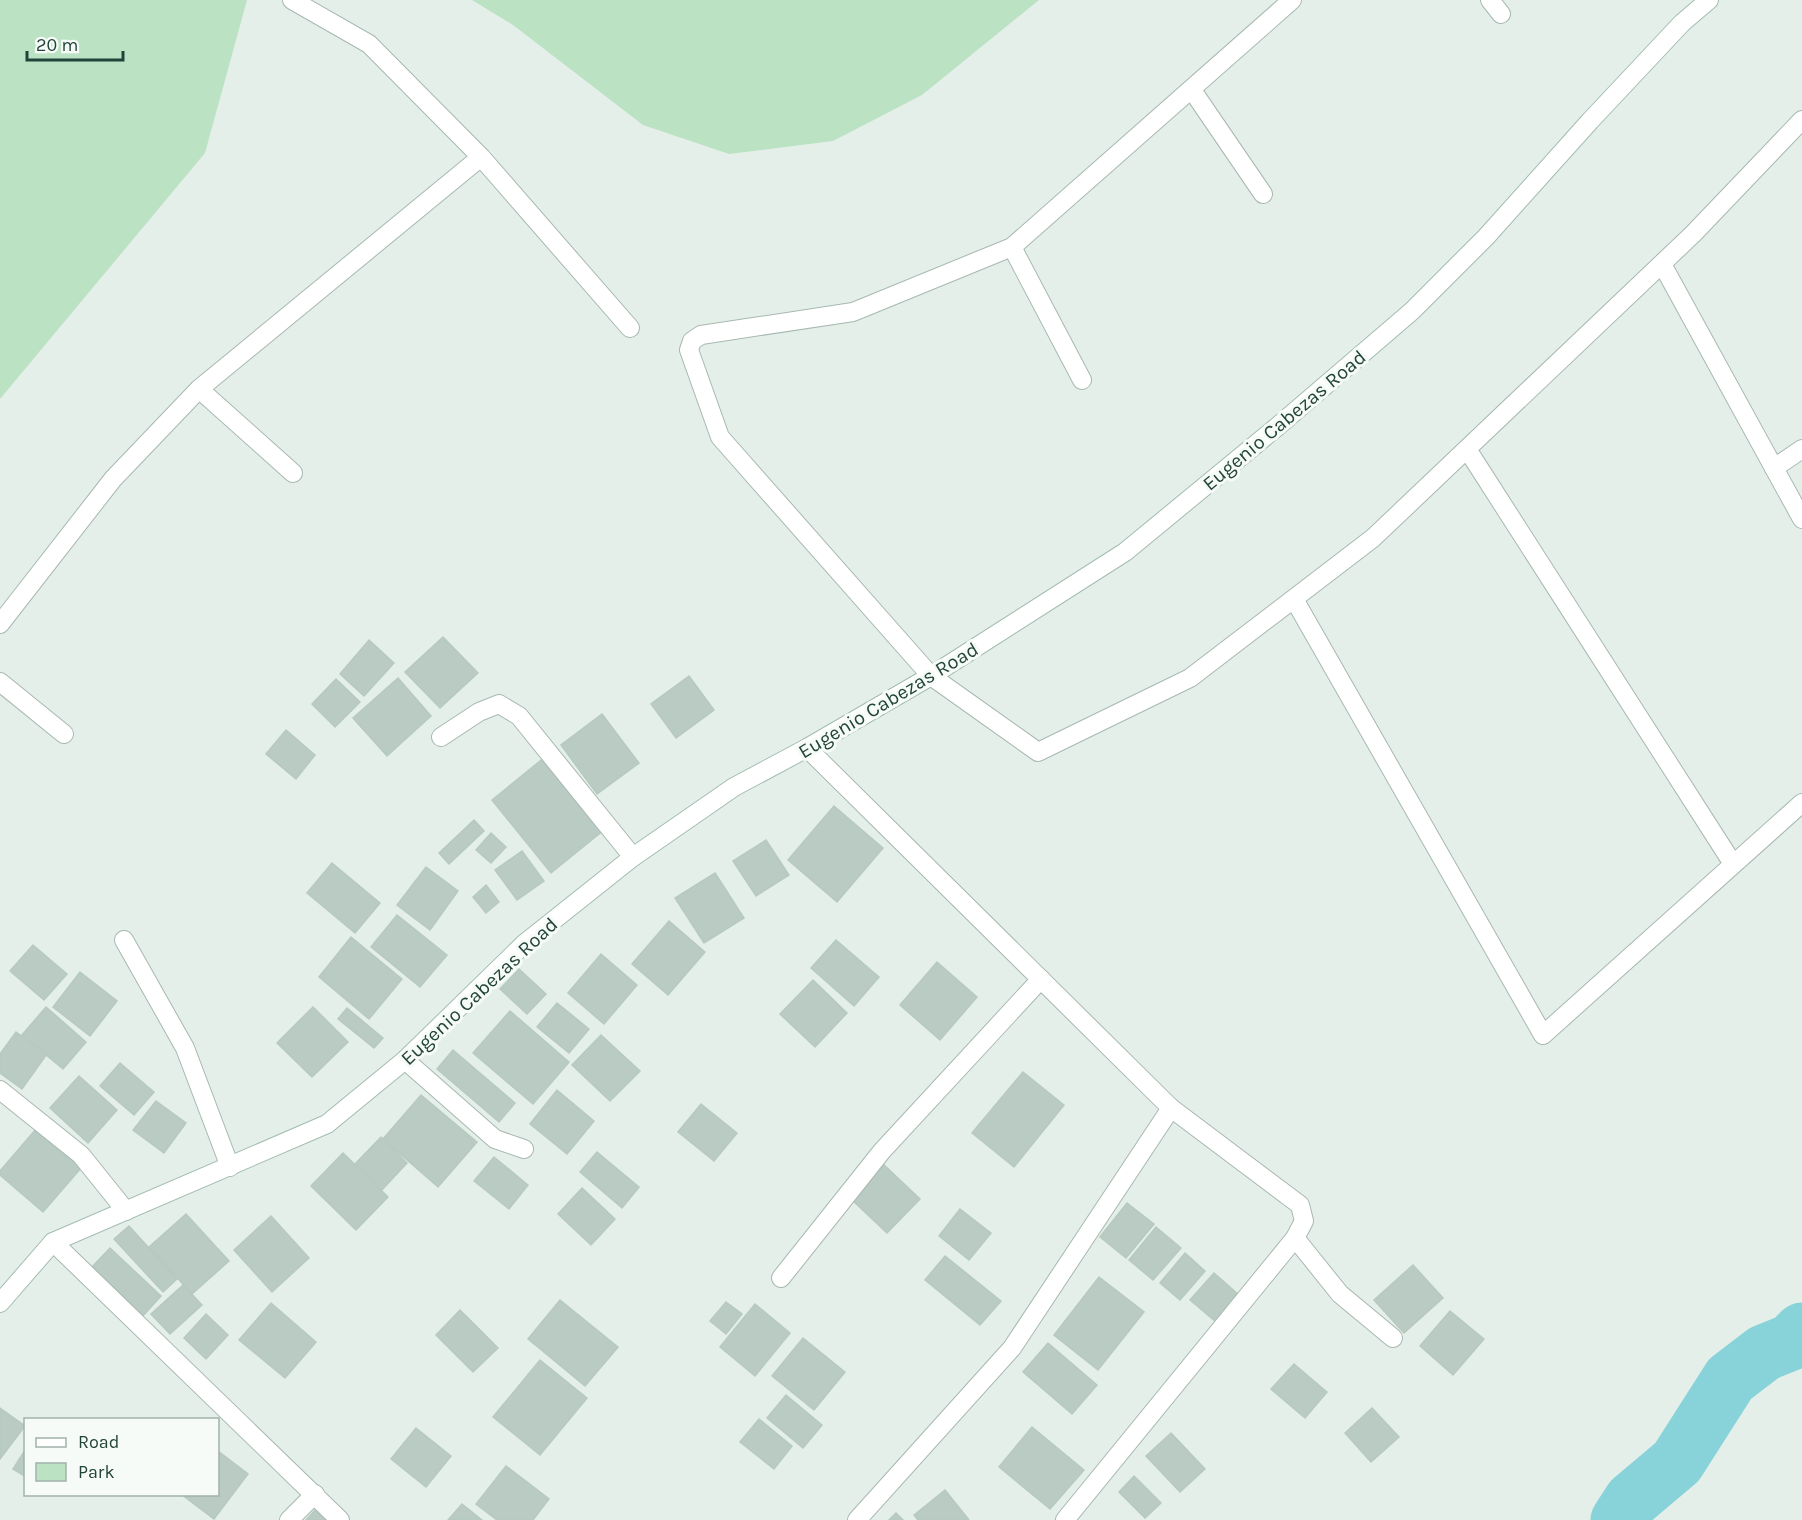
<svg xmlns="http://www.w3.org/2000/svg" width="1802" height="1520" viewBox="0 0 1802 1520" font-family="Karla,sans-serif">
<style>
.green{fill:#bce2c4}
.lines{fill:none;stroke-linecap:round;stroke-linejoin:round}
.river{stroke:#88d2d9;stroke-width:57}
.building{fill:#bacbc3;stroke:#b6cac0;stroke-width:1.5}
.lane-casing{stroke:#a7b8b1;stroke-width:20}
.street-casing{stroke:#a7b8b1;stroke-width:20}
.secondary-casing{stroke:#a2bcb1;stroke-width:20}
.lane{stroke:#fff;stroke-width:18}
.street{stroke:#fff;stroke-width:18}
.secondary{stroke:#fff;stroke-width:18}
.labels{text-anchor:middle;stroke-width:6;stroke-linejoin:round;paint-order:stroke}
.street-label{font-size:20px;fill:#224438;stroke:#f6fbf8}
</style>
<rect width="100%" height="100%" fill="#e5efea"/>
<g class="green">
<path d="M0,0H247L205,153L0,399Z"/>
<path d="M472,0H1039L922,95L833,141L729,154L643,125L513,25Z"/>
</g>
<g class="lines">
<path class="river" d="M1619,1520L1632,1500L1677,1462L1730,1379L1764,1353L1791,1342L1802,1331"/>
</g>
<g class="building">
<path d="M443,637L478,673L440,708L405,672Z"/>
<path d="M369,640L394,663L364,696L340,674Z"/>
<path d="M689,676L714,710L676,738L651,704Z"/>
<path d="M398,678L431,716L387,756L353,718Z"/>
<path d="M336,679L360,702L335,727L312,704Z"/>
<path d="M602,714L639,763L597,794L561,745Z"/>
<path d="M286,730L315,755L296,779L266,754Z"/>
<path d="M545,757L604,830L551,873L492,800Z"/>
<path d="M834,806L883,848L837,902L788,860Z"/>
<path d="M474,820L484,831L449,864L439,853Z"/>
<path d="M491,833L506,847L491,863L476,850Z"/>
<path d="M766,840L789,875L756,896L733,861Z"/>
<path d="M522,851L544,881L517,900L495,870Z"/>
<path d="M332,863L380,903L355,933L307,893Z"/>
<path d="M426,867L458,891L430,930L397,905Z"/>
<path d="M715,873L744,918L704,943L675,898Z"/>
<path d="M486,885L499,902L486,913L473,897Z"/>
<path d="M397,915L447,955L420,987L371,947Z"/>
<path d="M669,921L705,952L668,995L632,964Z"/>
<path d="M351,937L402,979L369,1019L319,977Z"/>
<path d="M836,940L879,977L854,1006L811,968Z"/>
<path d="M33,945L67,974L44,1000L10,971Z"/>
<path d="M601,954L637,985L604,1024L568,993Z"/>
<path d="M937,962L977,997L940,1040L900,1005Z"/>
<path d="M519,969L546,994L527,1014L500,989Z"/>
<path d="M80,972L117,1001L90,1036L53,1007Z"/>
<path d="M813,980L847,1013L815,1047L780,1014Z"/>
<path d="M557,1003L589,1029L569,1053L537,1027Z"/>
<path d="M46,1007L86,1042L63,1069L22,1035Z"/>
<path d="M313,1007L348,1042L312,1077L277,1043Z"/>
<path d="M347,1008L383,1038L374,1048L338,1019Z"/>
<path d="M510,1011L569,1062L533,1104L473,1053Z"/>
<path d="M16,1032L47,1054L22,1089L0,1073V1054Z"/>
<path d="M601,1035L640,1071L610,1101L572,1065Z"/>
<path d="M453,1050L515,1103L499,1122L437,1069Z"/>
<path d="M120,1063L154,1092L134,1115L100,1086Z"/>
<path d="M1023,1072L1064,1105L1014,1167L972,1133Z"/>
<path d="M79,1076L117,1110L88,1143L50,1108Z"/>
<path d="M557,1090L594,1121L567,1154L530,1124Z"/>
<path d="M421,1095L477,1142L438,1187L383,1139Z"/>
<path d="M156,1101L186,1123L164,1153L133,1130Z"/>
<path d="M701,1104L737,1133L714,1161L678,1132Z"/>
<path d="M36,1129L81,1168L43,1212L0,1175V1171Z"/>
<path d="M381,1137L407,1163L381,1191L354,1165Z"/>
<path d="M597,1152L639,1187L622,1208L580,1172Z"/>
<path d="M343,1153L388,1197L356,1230L311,1186Z"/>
<path d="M494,1157L528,1185L509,1209L474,1181Z"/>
<path d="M882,1163L920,1199L887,1233L850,1198Z"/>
<path d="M582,1188L615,1219L591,1245L558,1214Z"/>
<path d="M1127,1203L1154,1224L1126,1258L1100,1237Z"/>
<path d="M960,1209L991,1233L969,1260L939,1236Z"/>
<path d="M186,1214L229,1261L192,1294L149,1247Z"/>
<path d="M271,1216L309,1258L272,1292L234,1250Z"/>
<path d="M129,1226L177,1279L163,1292L114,1239Z"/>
<path d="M1156,1227L1181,1248L1153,1280L1129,1260Z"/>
<path d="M110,1248L161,1296L141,1318L90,1269Z"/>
<path d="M1185,1253L1205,1271L1180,1300L1160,1283Z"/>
<path d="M945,1256L1001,1301L980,1325L925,1280Z"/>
<path d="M1413,1265L1443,1298L1404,1333L1374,1300Z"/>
<path d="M1214,1273L1239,1295L1216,1322L1190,1300Z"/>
<path d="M1099,1277L1144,1312L1098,1370L1054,1335Z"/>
<path d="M183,1285L202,1305L170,1334L151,1314Z"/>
<path d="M560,1300L618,1347L585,1386L528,1339Z"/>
<path d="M726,1302L742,1314L726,1334L710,1321Z"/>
<path d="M271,1303L316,1342L285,1378L239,1340Z"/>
<path d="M755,1304L790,1333L755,1376L720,1347Z"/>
<path d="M460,1310L498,1348L473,1372L436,1335Z"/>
<path d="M1450,1311L1484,1339L1453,1375L1420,1346Z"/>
<path d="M206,1314L228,1335L206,1359L184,1338Z"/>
<path d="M803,1338L845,1372L814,1410L772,1376Z"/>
<path d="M1048,1343L1097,1385L1072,1414L1023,1372Z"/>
<path d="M540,1360L587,1398L540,1455L493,1417Z"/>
<path d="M1294,1364L1327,1392L1305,1418L1271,1389Z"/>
<path d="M786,1395L822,1425L803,1448L767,1418Z"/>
<path d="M0,1408L25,1426L0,1459Z"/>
<path d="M1372,1408L1399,1437L1371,1462L1345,1433Z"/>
<path d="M759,1419L792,1446L774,1469L740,1442Z"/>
<path d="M1032,1427L1084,1470L1050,1509L999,1467Z"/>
<path d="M416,1428L451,1456L426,1487L391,1459Z"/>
<path d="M1171,1433L1205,1469L1180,1492L1146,1456Z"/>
<path d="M25,1450H26V1477L13,1469Z"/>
<path d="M218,1451L248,1474L214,1519L181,1494H218Z"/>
<path d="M506,1466L549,1499L533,1520H497L476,1504Z"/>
<path d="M1134,1476L1161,1503L1145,1518L1119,1492Z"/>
<path d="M945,1490L969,1520H918L914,1515Z"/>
<path d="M462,1504L482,1520H448Z"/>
<path d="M316,1509L327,1518L326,1520H306Z"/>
<path d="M896,1513L903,1520H889Z"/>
</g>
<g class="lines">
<g class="lane-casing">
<g id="lane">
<path d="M124,940L185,1048L230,1167"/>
<path d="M405,1060L495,1139L524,1149"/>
<path d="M0,1090L81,1155L126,1211"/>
</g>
</g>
<g class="street-casing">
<g id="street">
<path d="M292,0L369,44L481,157L630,328"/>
<path d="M1292,0L1012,247L853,312L701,335L692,341L689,350L720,437L931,676L1038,752L1190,678L1373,538L1693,234L1802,120"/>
<path d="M1490,0L1501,14"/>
<path d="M1192,90L1263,194"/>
<path d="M1012,247L1082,380"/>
<path d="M1662,264L1802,519"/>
<path d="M199,389L293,473"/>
<path d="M1467,449L1733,864"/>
<path d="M1774,468L1802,449"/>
<path d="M1294,599L1543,1035L1802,803"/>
<path d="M0,624L113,479L199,389L481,157"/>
<path d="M0,682L64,734"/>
<path d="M441,737L479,712L499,704L519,716L633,857"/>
<path d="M807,748L1171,1108L1012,1348L857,1520"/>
<path d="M1295,1238L1340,1294L1393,1338"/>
<path d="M53,1242L340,1520"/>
<path d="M781,1278L882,1151L1041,979"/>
<path d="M289,1520L315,1494"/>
<path d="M1065,1520L1295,1238L1304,1221L1300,1205L1171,1108"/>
</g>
</g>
<g class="secondary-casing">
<path id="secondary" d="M0,1303L53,1242L327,1124L405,1060L525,943L633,857L734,787L807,748L931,676L1125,552L1278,426L1412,311L1486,237L1590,121L1682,23L1709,0"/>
</g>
<use href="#lane" class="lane"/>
<use href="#street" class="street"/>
<use href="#secondary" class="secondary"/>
</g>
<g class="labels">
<g class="street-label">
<text transform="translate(1284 420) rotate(-40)" y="7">Eugenio Cabezas Road</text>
<text transform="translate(888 700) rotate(-31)" y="7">Eugenio Cabezas Road</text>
<text transform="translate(479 991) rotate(-43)" y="7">Eugenio Cabezas Road</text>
</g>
</g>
<rect x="24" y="1418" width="195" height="78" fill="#f6fbf8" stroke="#a1b2ab" stroke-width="1.5"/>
<rect x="36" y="1438" width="30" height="9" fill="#ffffff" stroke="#a1b2ab" stroke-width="1.5"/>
<text x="78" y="1448" font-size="18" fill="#224438">Road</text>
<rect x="36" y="1463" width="30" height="18" fill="#bce2c4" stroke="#a1b2ab" stroke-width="1.5"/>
<text x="78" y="1478" font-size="18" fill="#224438">Park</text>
<path d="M27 51v9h96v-9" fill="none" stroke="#224438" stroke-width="3"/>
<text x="36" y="51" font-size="18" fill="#224438" stroke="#f6fbf8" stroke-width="4.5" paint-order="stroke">20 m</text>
</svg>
